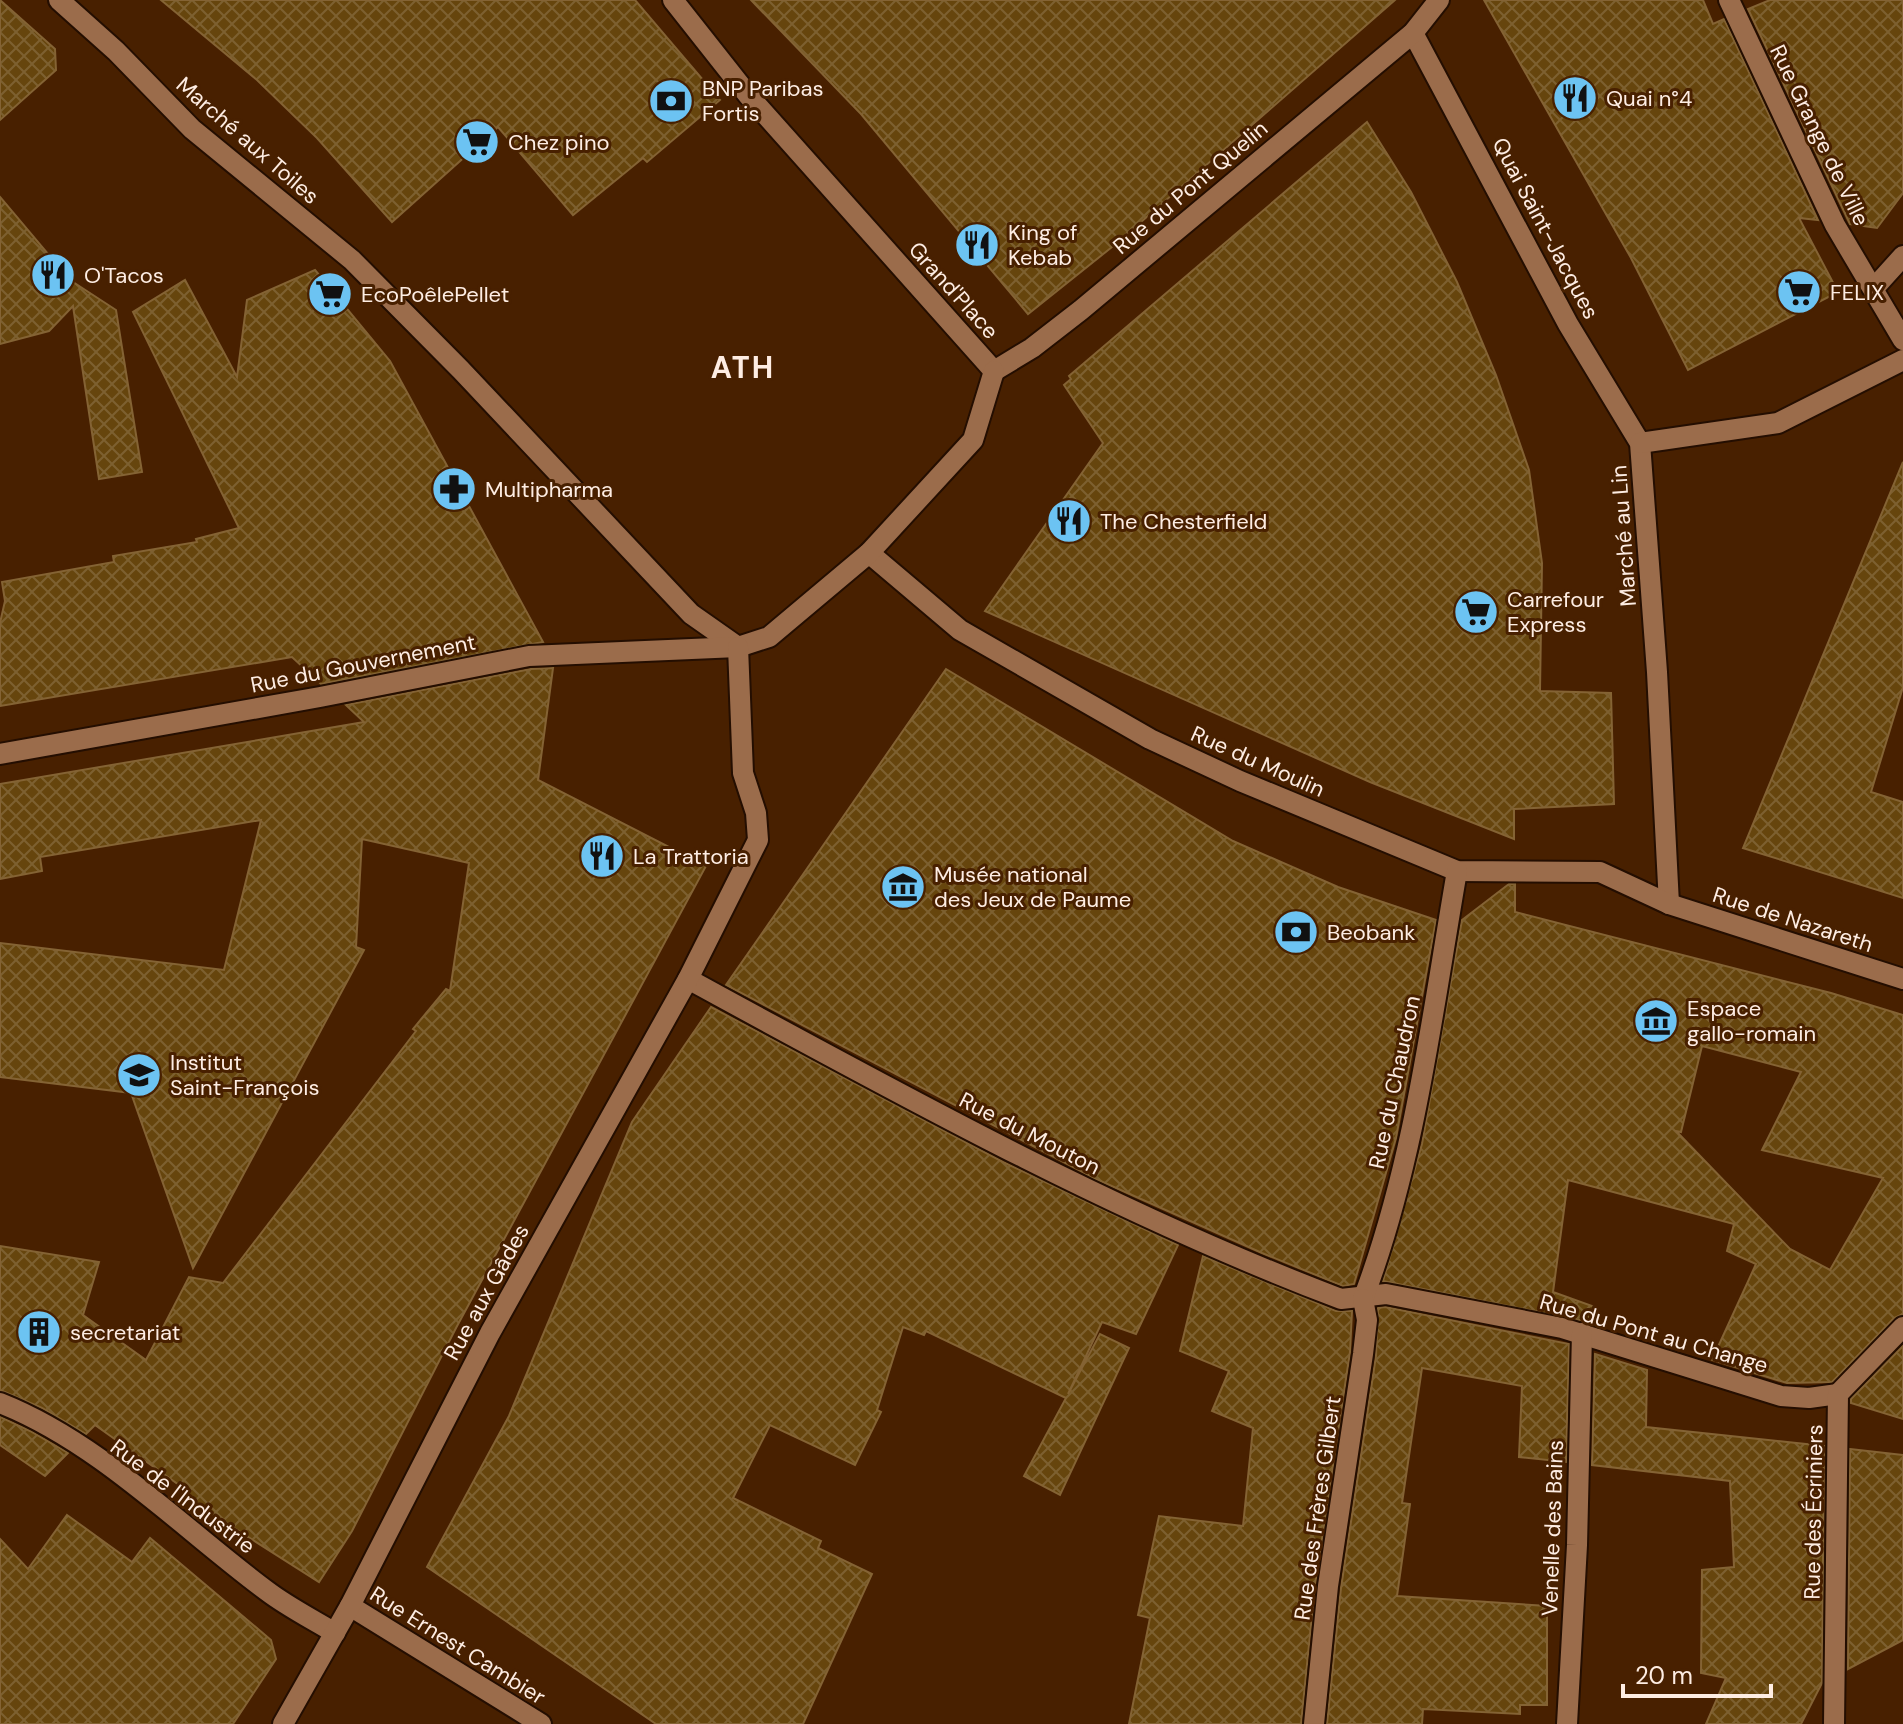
<svg xmlns="http://www.w3.org/2000/svg" width="1903" height="1724" viewBox="0 0 1903 1724" font-family="'DM Sans',sans-serif">
<style>
.building{fill:url(#building-cross-hatch);stroke:#846334;stroke-width:2;fill-rule:evenodd}
.lines{fill:none;stroke-linecap:round;stroke-linejoin:round}
.minor-casing{stroke:#240e01;stroke-width:24}
.minor{stroke:#9b6c4b;stroke-width:20}
.labels{text-anchor:middle;stroke-width:6;stroke-linejoin:round;paint-order:stroke}
.poi-label{font-size:22px;fill:#feede3;stroke:#482000;text-anchor:start}
.street-label{font-size:22px;fill:#feede3;stroke:#482000}
.district-label{font-size:30px;font-weight:bold;letter-spacing:2px;fill:#feede3;stroke:#482000}
</style>
<defs>
<pattern id="building-cross-hatch" width="8" height="8" patternUnits="userSpaceOnUse" patternTransform="scale(2)"><rect width="8" height="8" fill="#66450d"/><path d="M0 0l8 8M0 8l8-8" fill="none" stroke="#7d6030"/></pattern>
</defs>
<rect width="100%" height="100%" fill="#482000"/>
<g class="building">
<path d="M0,0L55,49L56,70L0,120Z"/>
<path d="M161,0H635L720,100L647,162L643,158L573,215L498,127L392,222L317,138L257,80Z"/>
<path d="M751,0H1395L1117,243L1028,314L861,114Z"/>
<path d="M1484,0H1703L1713,24L1724,19L1818,220L1799,218L1838,292L1688,370L1631,258Z"/>
<path d="M1770,0H1903V193L1877,228L1850,224L1748,9Z"/>
<path d="M1367,122L1411,192L1457,282L1496,375L1529,470L1542,563L1540,691L1611,693L1614,804L1514,809V839L1370,782L985,611L1103,443L1064,385L1071,379L1069,376Z"/>
<path d="M0,197L70,280L116,310L142,472L99,479L73,306L49,331L0,344Z"/>
<path d="M315,270L390,361L543,642L321,684L292,657L0,706V623L5,601L2,582L114,562L113,556L197,542L196,539L239,528L133,312L185,280L237,377L247,300Z"/>
<path d="M1903,462V687L1871,792L1903,802V898L1743,848Z"/>
<path d="M553,668L538,780L706,866L456,1328L352,1531L319,1582L182,1495L186,1490L95,1425L86,1434L42,1408L0,1390V1246L99,1262L83,1315L146,1360L189,1277L223,1283L416,1031L413,1029L446,989L450,991L469,863L362,839L356,947L364,950L193,1268L131,1093L0,1077V943L224,970L261,820L40,857L42,871L0,879V784L364,722L346,705L531,669Z"/>
<path d="M946,669L1233,841L1338,887L1436,920L1396,1138L1354,1284L1343,1286L1262,1253L1096,1179L726,985Z"/>
<path d="M1509,884H1515V912L1831,993L1903,1015V1314L1894,1318L1832,1382L1787,1383L1712,1360L1756,1264L1727,1251L1734,1224L1568,1180L1553,1292L1595,1307L1589,1322L1383,1281L1422,1144L1462,920ZM1702,1046L1801,1072L1762,1150L1883,1178L1830,1270L1790,1249L1676,1131L1681,1132Z"/>
<path d="M711,1007L1003,1162L1178,1245L1136,1334L1102,1322L1068,1394L1100,1334L1129,1348L1060,1495L1024,1476L1066,1398L926,1331L924,1335L903,1327L877,1410L881,1412L855,1465L770,1425L733,1498L821,1541L818,1548L872,1574L803,1724H656L427,1567L509,1416L632,1122Z"/>
<path d="M1203,1256L1336,1311H1352L1350,1352L1315,1585L1301,1724H1129L1150,1618L1138,1615L1159,1516L1243,1526L1253,1428L1212,1411L1229,1371L1180,1351Z"/>
<path d="M1385,1307L1569,1344L1566,1462L1519,1457L1522,1386L1422,1368L1402,1503L1410,1504L1397,1596L1547,1606V1705H1520V1714L1423,1709L1422,1724H1327L1341,1588L1376,1356L1378,1308Z"/>
<path d="M1903,1346V1419L1851,1403V1399Z"/>
<path d="M1595,1354L1647,1370L1646,1427L1824,1446L1822,1683L1801,1724H1706L1726,1678L1701,1673L1702,1570L1734,1567L1730,1481L1592,1465Z"/>
<path d="M0,1417L30,1431L68,1453L45,1476L0,1445Z"/>
<path d="M1850,1449L1903,1455V1640L1848,1669Z"/>
<path d="M67,1515L132,1562L150,1538L271,1640L276,1659L233,1724H0V1539L28,1569Z"/>
</g>
<g class="lines">
<g class="minor-casing">
<g id="minor">
<path d="M59,0L116,51L192,129L352,260L461,370L691,614L738,647"/>
<path d="M673,0L748,95L994,371"/>
<path d="M1729,0L1835,225L1903,340"/>
<path d="M1413,33L1568,324L1640,443L1657,672L1669,904"/>
<path d="M1875,287L1903,256"/>
<path d="M994,371L1032,348L1081,310L1413,33L1439,0"/>
<path d="M1640,443L1778,423L1903,360"/>
<path d="M869,553L960,630L1150,739L1240,781L1457,871L1600,872L1669,904L1903,979"/>
<path d="M0,754L320,697L529,656L738,647L769,637L869,553L973,440L994,371"/>
<path d="M688,979C901,1095 1114,1213 1341,1299L1386,1294L1562,1328L1781,1396L1809,1398L1838,1394"/>
<path d="M1363,1299C1415,1162 1432,1014 1457,871"/>
<path d="M0,1403C99,1442 182,1528 267,1591C288,1607 312,1619 335,1633"/>
<path d="M350,1606L541,1724"/>
<path d="M283,1724L350,1606L490,1333L688,979L758,840L756,813L743,773L738,647"/>
<path d="M1314,1724L1328,1586L1363,1354L1367,1320L1363,1299"/>
<path d="M1567,1724L1577,1545L1582,1333"/>
<path d="M1834,1724L1838,1394L1903,1327"/>
</g>
</g>
<use href="#minor" class="minor"/>
</g>
<defs>
<g id="restaurant-disc" transform="scale(2.3)"><circle r="9.5" fill="#6cc3f2" stroke="#482000"/><path d="M-5-6h1v4h1v-4h1v4h1v-4h1v5L-1.5 .5V6h-2V.5L-5-1ZM5-6V6H3V1.5H1.5Q1.5-4 5-6Z" fill="#111"/></g>
<g id="bank-disc" transform="scale(2.3)"><circle r="9.5" fill="#6cc3f2" stroke="#482000"/><path d="M-6-4H6V4H-6ZM0-2.3a2.3 2.3 0 1 0 0 4.6a2.3 2.3 0 1 0 0-4.6Z" fill="#111"/></g>
<g id="supermarket-disc" transform="scale(2.3)"><circle r="9.5" fill="#6cc3f2" stroke="#482000"/><path d="M-6-5.5h2.5l.6 2H6L4.5 2H-2.5L-4.4-4H-6ZM-1.5 3.2a1.3 1.3 0 1 0 .1 0ZM3 3.2a1.3 1.3 0 1 0 .1 0Z" fill="#111"/></g>
<g id="pharmacy-disc" transform="scale(2.3)"><circle r="9.5" fill="#6cc3f2" stroke="#482000"/><path d="M-2-6h4v4h4v4h-4v4h-4v-4h-4v-4h4Z" fill="#111"/></g>
<g id="museum-disc" transform="scale(2.3)"><circle r="9.5" fill="#6cc3f2" stroke="#482000"/><path d="M0-6L6-3V-2H-6V-3ZM-5-1h2V3h-2ZM-1-1h2V3h-2ZM3-1h2V3H3ZM-6 4H6V6H-6Z" fill="#111"/></g>
<g id="school-disc" transform="scale(2.3)"><circle r="9.5" fill="#6cc3f2" stroke="#482000"/><path d="M0-5L7-2L0 1L-7-2ZM-4 1L0 2.5L4 1V4Q0 6-4 4Z" fill="#111"/></g>
<g id="building-disc" transform="scale(2.3)"><circle r="9.5" fill="#6cc3f2" stroke="#482000"/><path d="M-4-6H4V6H1V3H-1V6H-4ZM-2.5-4.3h1.7v1.8h-1.7ZM.8-4.3h1.7v1.8H.8ZM-2.5-1h1.7V.8h-1.7ZM.8-1h1.7V.8H.8Z" fill="#111"/></g>
</defs>
<g fill-rule="evenodd">
<use href="#restaurant-disc" x="1575" y="98"/>
<use href="#bank-disc" x="671" y="101"/>
<use href="#supermarket-disc" x="477" y="142"/>
<use href="#restaurant-disc" x="977" y="245"/>
<use href="#restaurant-disc" x="53" y="275"/>
<use href="#supermarket-disc" x="1799" y="292"/>
<use href="#supermarket-disc" x="330" y="294"/>
<use href="#pharmacy-disc" x="454" y="489"/>
<use href="#restaurant-disc" x="1069" y="521"/>
<use href="#supermarket-disc" x="1476" y="612"/>
<use href="#restaurant-disc" x="602" y="856"/>
<use href="#museum-disc" x="903" y="887"/>
<use href="#bank-disc" x="1296" y="932"/>
<use href="#museum-disc" x="1656" y="1021"/>
<use href="#school-disc" x="139" y="1075"/>
<use href="#building-disc" x="39" y="1332"/>
</g>
<g class="labels">
<g class="poi-label">
<text x="702" y="96">BNP Paribas<tspan x="702" dy="25">Fortis</tspan></text>
<text x="1606" y="106">Quai n°4</text>
<text x="508" y="150">Chez pino</text>
<text x="1008" y="240">King of<tspan x="1008" dy="25">Kebab</tspan></text>
<text x="84" y="283">O'Tacos</text>
<text x="1830" y="300">FELIX</text>
<text x="361" y="302">EcoPoêlePellet</text>
<text x="485" y="497">Multipharma</text>
<text x="1100" y="529">The Chesterfield</text>
<text x="1507" y="607">Carrefour<tspan x="1507" dy="25">Express</tspan></text>
<text x="633" y="864">La Trattoria</text>
<text x="934" y="882">Musée national<tspan x="934" dy="25">des Jeux de Paume</tspan></text>
<text x="1327" y="940">Beobank</text>
<text x="1687" y="1016">Espace<tspan x="1687" dy="25">gallo-romain</tspan></text>
<text x="170" y="1070">Institut<tspan x="170" dy="25">Saint-François</tspan></text>
<text x="70" y="1340">secretariat</text>
</g>
<g class="street-label">
<text transform="translate(1820 135) rotate(64)" y="8">Rue Grange de Ville</text>
<text transform="translate(248 140) rotate(41)" y="8">Marché aux Toiles</text>
<text transform="translate(1190 187) rotate(-40)" y="8">Rue du Pont Quelin</text>
<text transform="translate(1546 228) rotate(62)" y="8">Quai Saint-Jacques</text>
<text transform="translate(954 290) rotate(48)" y="8">Grand'Place</text>
<text transform="translate(1623 536) rotate(-94)" y="8">Marché au Lin</text>
<text transform="translate(363 663) rotate(-11)" y="8">Rue du Gouvernement</text>
<text transform="translate(1258 761) rotate(24)" y="8">Rue du Moulin</text>
<text transform="translate(1793 919) rotate(18)" y="8">Rue de Nazareth</text>
<text transform="translate(1394 1082) rotate(-78)" y="8">Rue du Chaudron</text>
<text transform="translate(1030 1133) rotate(27)" y="8">Rue du Mouton</text>
<text transform="translate(486 1292) rotate(-61)" y="8">Rue aux Gâdes</text>
<text transform="translate(1654 1333) rotate(16)" y="8">Rue du Pont au Change</text>
<text transform="translate(183 1496) rotate(37)" y="8">Rue de l'Industrie</text>
<text transform="translate(1317 1508) rotate(-82)" y="8">Rue des Frères Gilbert</text>
<text transform="translate(1813 1512) rotate(-89)" y="8">Rue des Écriniers</text>
<text transform="translate(1552 1528) rotate(-88)" y="8">Venelle des Bains</text>
<text transform="translate(458 1645) rotate(32)" y="8">Rue Ernest Cambier</text>
</g>
<g class="district-label">
<text x="743" y="378">ATH</text>
</g>
</g>
<path d="M1623 1684v12h148v-12" fill="none" stroke="#feede3" stroke-width="4"/>
<text x="1635" y="1684" font-size="24" fill="#feede3" stroke="#482000" stroke-width="6" paint-order="stroke">20 m</text>
</svg>
